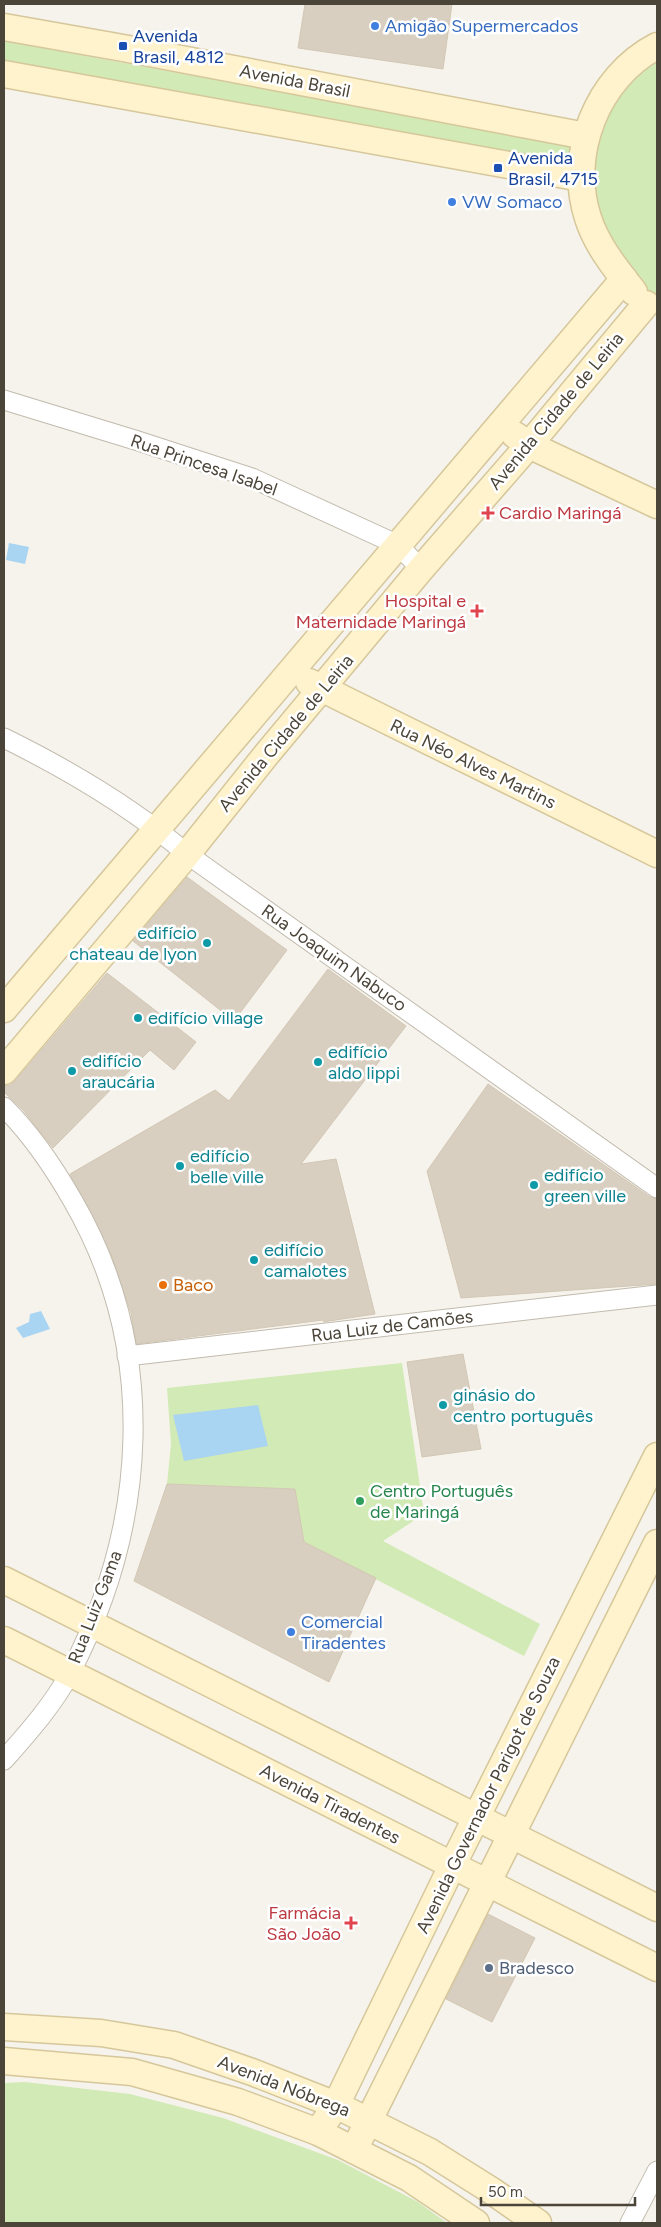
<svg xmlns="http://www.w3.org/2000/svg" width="661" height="2227" viewBox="0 0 661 2227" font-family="Figtree,sans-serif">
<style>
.green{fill:#d2eab5}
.water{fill:#a9d4f2}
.building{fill:#d8cfc1;stroke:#d3c7b4}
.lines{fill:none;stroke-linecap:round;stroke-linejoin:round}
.street-casing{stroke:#c2bbae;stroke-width:21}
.secondary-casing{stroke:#d6c79b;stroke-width:29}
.street{stroke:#fff;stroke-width:19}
.secondary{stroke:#fff3cd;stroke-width:26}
.shop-dot{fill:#3f7fe0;stroke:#fff;stroke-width:2}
.transit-dot{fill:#1a4fb4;stroke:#fff;stroke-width:2}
.health-dot{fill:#e0444e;stroke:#fff;stroke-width:2}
.culture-dot{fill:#0f9aa8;stroke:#fff;stroke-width:2}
.food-dot{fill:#e8710a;stroke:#fff;stroke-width:2}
.leisure-dot{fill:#2e9e5b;stroke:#fff;stroke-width:2}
.service-dot{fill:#5c6f8a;stroke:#fff;stroke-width:2}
.labels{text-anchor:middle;stroke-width:5;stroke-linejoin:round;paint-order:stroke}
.shop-label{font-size:18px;fill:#366cbe;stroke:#fff;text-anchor:start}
.transit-label{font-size:18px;fill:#164399;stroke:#fff;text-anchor:start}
.street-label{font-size:18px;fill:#4b4439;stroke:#fff}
.health-label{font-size:18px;fill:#be3a42;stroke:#fff;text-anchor:end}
.culture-label{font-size:18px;fill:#0d838f;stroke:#fff;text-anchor:start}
.food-label{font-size:18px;fill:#c56008;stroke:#fff;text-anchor:start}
.leisure-label{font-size:18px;fill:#27864d;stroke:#fff;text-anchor:start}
.service-label{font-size:18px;fill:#4e5e75;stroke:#fff;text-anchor:start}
</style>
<rect width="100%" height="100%" fill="#f6f3ec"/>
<g class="green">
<path d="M4,41L583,147L586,136L657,46V308L637,295L581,178L4,67Z"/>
<path d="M402,1363L424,1514L383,1541L540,1624L524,1656L304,1542L295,1489L167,1484L171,1444L167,1388Z"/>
<path d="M25,2082L130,2094L223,2118L338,2160L418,2202L447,2223H4V2083Z"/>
</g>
<g class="water">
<path d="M9,543L29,547L25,564L6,560Z"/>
<path d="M41,1311L50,1329L23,1338L16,1328L29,1322L30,1314Z"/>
<path d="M258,1405L268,1446L184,1461L173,1415Z"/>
</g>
<g class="building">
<path d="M305,4H452L443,69L298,48Z"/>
<path d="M187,877L287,950L234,1021L133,941Z"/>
<path d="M328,969L406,1026L301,1164L336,1159L375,1314L329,1321L324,1322L323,1320L136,1344L131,1313L111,1254L70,1174L215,1090L229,1101Z"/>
<path d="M107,973L196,1042L174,1070L150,1050L53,1148L23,1110L4,1092V1086L10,1085L15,1081Z"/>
<path d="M488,1084L650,1197L657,1199V1284L461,1298L427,1171Z"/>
<path d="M463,1354L481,1449L422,1457L407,1362Z"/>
<path d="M167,1484L295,1489L304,1542L376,1578L329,1682L134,1581Z"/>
<path d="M488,1914L535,1938L492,2022L446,1999Z"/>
</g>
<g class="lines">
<g class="street-casing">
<g id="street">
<path d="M4,400L135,440L252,478L398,545L421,569"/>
<path d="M4,738C67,769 133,808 187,854L657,1188"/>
<path d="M4,1107C32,1135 53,1166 73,1201C159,1350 148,1524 70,1673C53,1705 27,1734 4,1760"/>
<path d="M127,1356L657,1295"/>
<path d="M630,2223L657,2171"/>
</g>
</g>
<g class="secondary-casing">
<g id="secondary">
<path d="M4,27L123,48L586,136"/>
<path d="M4,74L581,178"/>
<path d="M634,292C616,269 597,246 588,218C567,154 597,77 657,46"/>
<path d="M515,435L529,445L657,505"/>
<path d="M309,682L657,854"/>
<path d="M4,1009L624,279"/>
<path d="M4,1071L187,854L266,755L421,569L529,445L646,304"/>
<path d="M4,1580L657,1908"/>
<path d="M4,1640L657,1968"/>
<path d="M4,2027L101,2033L174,2045L252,2072L336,2105L430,2152L492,2191L538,2223"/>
<path d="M4,2061L132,2072L238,2102L318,2132L409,2178L476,2223"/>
<path d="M318,2132L336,2105L452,1866L657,1456"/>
<path d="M354,2150L657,1543"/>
</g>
</g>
<use href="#street" class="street"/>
<use href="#secondary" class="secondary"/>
</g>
<g class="shop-dot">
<circle cx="375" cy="26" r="5"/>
<circle cx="452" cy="202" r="5"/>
<circle cx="291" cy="1632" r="5"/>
</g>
<g class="transit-dot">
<rect x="118" y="41" width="10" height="10" rx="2.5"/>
<rect x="493" y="163" width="10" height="10" rx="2.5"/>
</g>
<g class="health-dot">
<path d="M485.5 505.5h5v5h5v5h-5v5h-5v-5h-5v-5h5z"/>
<path d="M474.5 603.5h5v5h5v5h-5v5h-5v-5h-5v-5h5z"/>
<path d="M348.5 1915.5h5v5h5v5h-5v5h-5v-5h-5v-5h5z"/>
</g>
<g class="culture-dot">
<circle cx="207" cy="943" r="5"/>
<circle cx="138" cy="1018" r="5"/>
<circle cx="318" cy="1062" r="5"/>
<circle cx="72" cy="1071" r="5"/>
<circle cx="180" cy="1166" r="5"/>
<circle cx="534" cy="1185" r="5"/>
<circle cx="254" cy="1260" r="5"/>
<circle cx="443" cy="1405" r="5"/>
</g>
<circle class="food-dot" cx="163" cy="1285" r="5"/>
<circle class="leisure-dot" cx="360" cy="1501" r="5"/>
<circle class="service-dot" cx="489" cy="1968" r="5"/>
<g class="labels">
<g class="shop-label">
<text x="385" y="32">Amigão Supermercados</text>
<text x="462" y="208">VW Somaco</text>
<text x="301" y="1628">Comercial<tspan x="301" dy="21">Tiradentes</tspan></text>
</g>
<g class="transit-label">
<text x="133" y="42">Avenida<tspan x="133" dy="21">Brasil, 4812</tspan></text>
<text x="508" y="164">Avenida<tspan x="508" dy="21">Brasil, 4715</tspan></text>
</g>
<g class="street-label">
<text transform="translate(295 81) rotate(11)" y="6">Avenida Brasil</text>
<text transform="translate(556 411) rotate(-50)" y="6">Avenida Cidade de Leiria</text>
<text transform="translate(204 465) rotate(19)" y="6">Rua Princesa Isabel</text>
<text transform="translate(286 733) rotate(-50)" y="6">Avenida Cidade de Leiria</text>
<text transform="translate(473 764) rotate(26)" y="6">Rua Néo Alves Martins</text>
<text transform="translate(334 958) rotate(35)" y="6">Rua Joaquim Nabuco</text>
<text transform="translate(392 1326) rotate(-7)" y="6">Rua Luiz de Camões</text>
<text transform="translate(95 1607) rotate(-69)" y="6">Rua Luiz Gama</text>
<text transform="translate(488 1795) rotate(-64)" y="6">Avenida Governador Parigot de Souza</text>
<text transform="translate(330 1804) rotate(27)" y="6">Avenida Tiradentes</text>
<text transform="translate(284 2086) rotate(21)" y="6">Avenida Nóbrega</text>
</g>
<g class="health-label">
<text x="499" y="519" text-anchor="start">Cardio Maringá</text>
<text x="466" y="607">Hospital e<tspan x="466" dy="21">Maternidade Maringá</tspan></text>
<text x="341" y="1919">Farmácia<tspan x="341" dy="21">São João</tspan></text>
</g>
<g class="culture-label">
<text x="197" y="939" text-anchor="end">edifício<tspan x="197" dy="21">chateau de lyon</tspan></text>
<text x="148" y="1024">edifício village</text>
<text x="328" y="1058">edifício<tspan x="328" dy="21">aldo lippi</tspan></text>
<text x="82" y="1067">edifício<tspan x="82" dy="21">araucária</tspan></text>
<text x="190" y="1162">edifício<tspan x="190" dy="21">belle ville</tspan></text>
<text x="544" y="1181">edifício<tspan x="544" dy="21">green ville</tspan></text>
<text x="264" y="1256">edifício<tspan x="264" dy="21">camalotes</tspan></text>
<text x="453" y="1401">ginásio do<tspan x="453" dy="21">centro português</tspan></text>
</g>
<g class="food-label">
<text x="173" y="1291">Baco</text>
</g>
<g class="leisure-label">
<text x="370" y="1497">Centro Português<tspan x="370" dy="21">de Maringá</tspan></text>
</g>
<g class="service-label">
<text x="499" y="1974">Bradesco</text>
</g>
</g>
<rect width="661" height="2227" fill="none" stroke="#4b4439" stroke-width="10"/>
<path d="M481 2197v8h154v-8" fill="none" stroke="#4b4439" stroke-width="2.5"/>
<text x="488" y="2197" font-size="15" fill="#4b4439" stroke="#ffffff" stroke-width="4" paint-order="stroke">50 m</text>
</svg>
